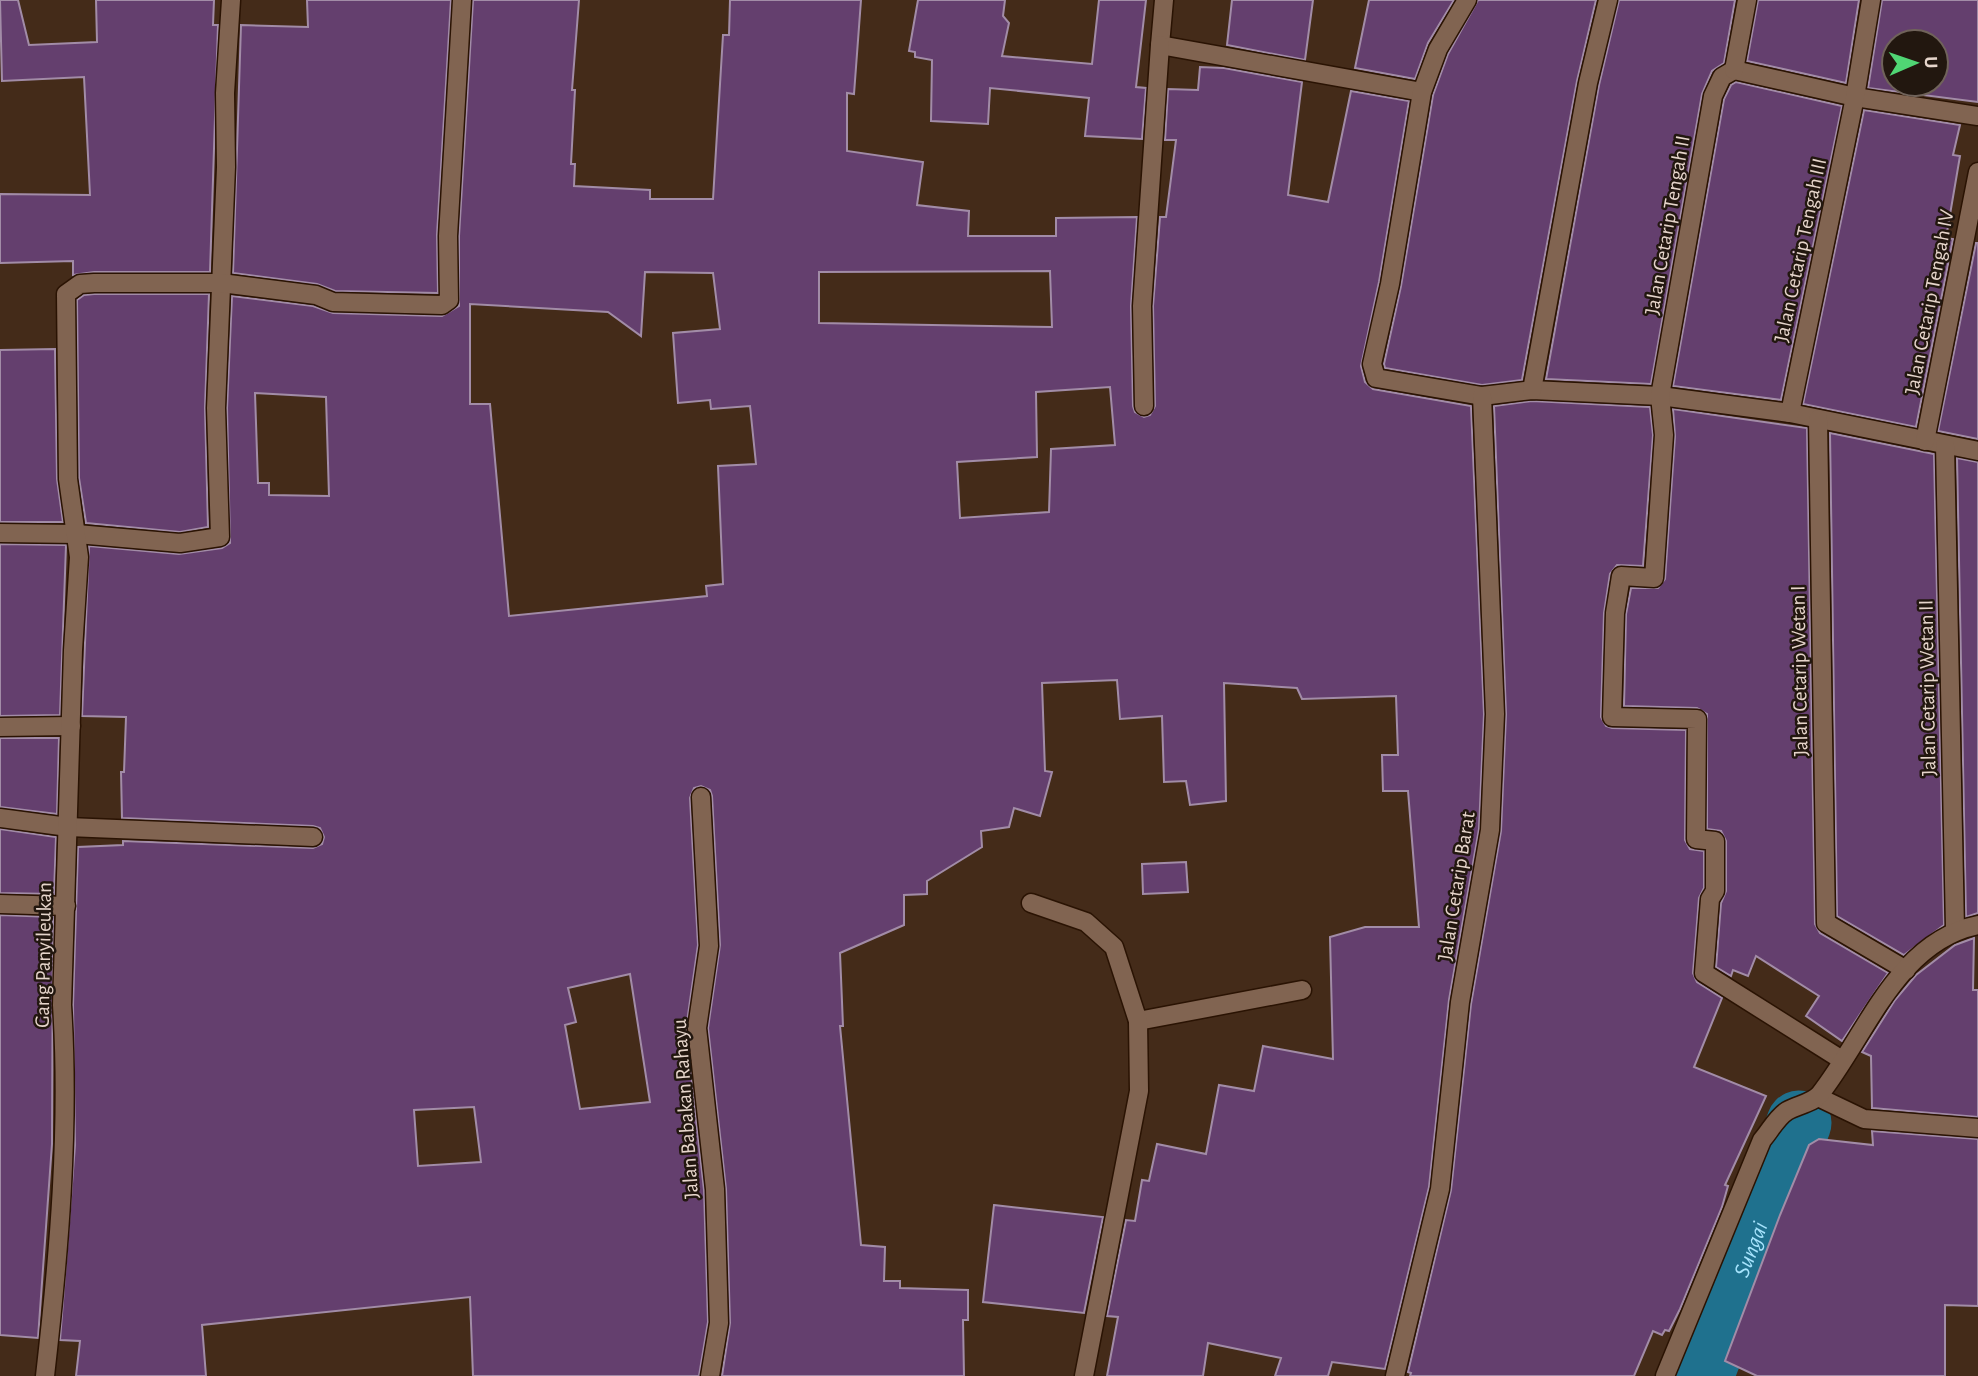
<svg xmlns="http://www.w3.org/2000/svg" width="1978" height="1376" viewBox="0 0 1978 1376" font-family="'Alegreya Sans',sans-serif">
<style>
.lines{fill:none;stroke-linecap:round;stroke-linejoin:round}
.river{stroke:#1f718e;stroke-width:65}
.building{fill:#643f6e;stroke:#a28ca7;stroke-width:2;fill-rule:evenodd}
.service-casing{stroke:#2a1303;stroke-width:21}
.minor-casing{stroke:#2a1303;stroke-width:21}
.service{stroke:#816451;stroke-width:18}
.minor{stroke:#816451;stroke-width:18}
.labels{text-anchor:middle;stroke-width:5;stroke-linejoin:round;paint-order:stroke}
.street-label{font-size:21px;fill:#e6d5cb;stroke:#22170f}
.water-label{font-size:23px;font-style:italic;fill:#a7e4fd;stroke:#22170f}
</style>
<rect width="100%" height="100%" fill="#442b19"/>
<g class="lines">
<path class="river" id="s1" d="M1701,1376L1799,1123"/>
</g>
<g class="building">
<path d="M0,0H18L29,45L97,42L96,0H214L213,25H218L210,272H94L73,275V261L0,263V194L90,195L84,77L2,81Z"/>
<path d="M307,0H451L437,235L438,293L335,291L317,284L233,273L241,25L308,27Z"/>
<path d="M473,0H579L572,90H575L571,164H575L574,186L650,190V199H713L723,35H729L730,0H861L854,94L847,93V151L923,162L917,205L969,211L968,236H1056V218L1137,217L1131,306L1133,406L1135,412L1144,417L1150,415L1155,406L1153,306L1160,217H1166L1176,140H1165L1168,89L1198,90L1200,67L1224,68L1302,82L1288,195L1328,202L1351,91L1409,101L1379,282L1361,366L1365,382L1373,389L1471,406L1484,714L1479,829L1449,1000L1429,1187L1385,1369L1332,1362L1328,1376H1275L1281,1358L1208,1343L1203,1376H1107L1118,1317L1107,1316L1126,1220L1135,1221L1142,1180L1149,1181L1157,1144L1206,1154L1219,1085L1254,1091L1263,1046L1333,1059L1330,937L1365,927H1419L1408,791H1383L1382,755H1398L1396,696L1302,699L1297,688L1224,683L1226,801L1190,805L1186,781L1164,782L1162,716L1120,719L1117,680L1042,683L1045,771L1052,772L1040,816L1014,808L1009,827L981,831L982,847L927,881V894L904,895V925L840,953L843,1026H840L861,1245L885,1247L884,1281H900V1288L968,1290V1320H963L964,1376H722L730,1323L726,1189L708,1028L720,945L712,796L710,790L701,786L694,788L690,798L698,945L686,1029L704,1190L708,1322L699,1376H473L470,1297L202,1325L206,1376H76L80,1341L60,1340L75,1145L73,1005L78,847L123,845V841L313,848L322,844L324,837L320,828L313,826L122,818L121,772H124L126,717L82,716L89,546L179,554L222,548L230,543L227,408L232,296L313,306L333,313L442,316L459,306V236ZM1050,271L1052,327L819,323V272ZM645,272L713,273L720,329L673,333L678,403L710,400L711,409L750,406L756,464L718,466L723,584L706,586L707,596L509,616L490,404H470V304L608,312L641,336ZM1110,387L1115,445L1051,449L1049,512L960,518L957,462L1037,457L1036,392ZM255,393L326,397L329,496L269,495V483H258ZM630,974L650,1102L580,1109L565,1025L576,1022L568,988ZM474,1107L481,1162L418,1166L414,1110Z"/>
<path d="M918,0H1005L1003,16L1009,23L1002,56L1092,64L1099,0H1146L1136,87L1146,88L1142,139L1085,136L1089,98L990,88L988,124L931,121L932,60L915,57V52L909,51Z"/>
<path d="M1232,0H1313L1305,60L1227,45Z"/>
<path d="M1369,0H1454L1428,43L1415,79L1355,68Z"/>
<path d="M1478,0H1596L1577,81L1522,380L1482,385L1385,368L1384,364L1401,286L1433,95L1448,54Z"/>
<path d="M1619,0H1735L1724,63L1712,71L1702,94L1651,384L1546,379L1599,85Z"/>
<path d="M1758,0H1859L1846,83L1747,61Z"/>
<path d="M1882,0H1978V102L1868,88ZM1894,42H1936V84H1894Z"/>
<path d="M1736,82L1842,106L1781,400L1673,386L1724,99L1731,85Z"/>
<path d="M1864,110L1960,125L1953,155L1960,156L1946,238L1953,239L1916,427L1803,404Z"/>
<path d="M1976,243H1978V439L1938,431Z"/>
<path d="M94,294H209L205,408L208,527L180,532L86,523L79,478L77,300L84,295Z"/>
<path d="M55,349L57,479L63,522H0V350Z"/>
<path d="M1532,401L1650,407L1653,435L1643,566L1617,565L1610,574L1604,613L1601,717L1606,726L1612,728L1686,730L1685,840L1690,849L1704,851V888L1699,898L1693,973L1697,982L1722,998L1694,1067L1766,1096L1725,1185L1728,1186L1722,1207L1680,1309L1669,1331L1665,1330L1662,1335L1653,1331L1634,1376H1410L1411,1373L1408,1372L1451,1190L1471,1004L1501,831L1506,714L1494,406Z"/>
<path d="M1673,409L1807,428L1815,924L1820,933L1888,973L1842,1041L1806,1016L1819,996L1756,956L1748,976L1733,970L1731,976L1716,967L1721,903L1726,891V841L1721,831L1707,829V714L1697,708L1624,706L1626,614L1631,588H1658L1665,579L1675,436Z"/>
<path d="M1830,433L1934,454L1944,925L1904,955L1837,916Z"/>
<path d="M1957,458L1978,462V913L1966,917Z"/>
<path d="M0,544L66,545L60,715L0,716Z"/>
<path d="M0,738H59L57,814L0,807Z"/>
<path d="M0,829L56,837L54,894L0,893Z"/>
<path d="M1186,862L1188,892L1143,894L1142,864Z"/>
<path d="M0,915L53,917L52,1144L38,1338L0,1335Z"/>
<path d="M1974,938L1973,990H1978V1117L1872,1108L1871,1056L1862,1052L1895,1000L1916,975L1955,945Z"/>
<path d="M1872,1131L1978,1139V1306L1945,1305V1376H1757L1725,1361L1780,1215L1809,1145L1819,1139L1873,1145Z"/>
<path d="M994,1205L1103,1217L1084,1313L983,1302Z"/>
</g>
<g class="lines">
<g class="service-casing">
<path id="service" d="M1138,1021L1302,990"/>
</g>
<g class="minor-casing">
<g id="minor">
<path d="M1164,0L1160,45L1422,92"/>
<path d="M1467,0L1438,49L1422,92L1390,284L1372,364L1376,378L1482,396L1532,390L1660,396L1790,413L1978,451"/>
<path d="M1734,70L1722,77L1713,96L1660,396L1664,435L1654,578L1621,576L1615,613L1612,717L1697,719L1696,839L1715,841V891L1710,899L1704,973L1842,1060"/>
<path d="M1734,70L1855,97L1978,116"/>
<path d="M1734,70L1747,0"/>
<path d="M1532,390L1588,83L1608,0"/>
<path d="M1144,406L1142,306L1160,45"/>
<path d="M1790,413L1855,97L1871,0"/>
<path d="M1818,419L1826,923L1906,970"/>
<path d="M1925,441L1978,172"/>
<path d="M1945,445L1955,929"/>
<path d="M0,533L77,534L180,543L220,537L216,408L226,167L225,93L231,0"/>
<path d="M0,727L71,726"/>
<path d="M701,797L709,946L697,1028L715,1189L719,1323L710,1376"/>
<path d="M0,818L68,827L313,837"/>
<path d="M1031,903L1086,922L1114,947L1138,1021L1139,1091L1084,1376"/>
<path d="M0,904L66,906"/>
<path d="M1818,1097L1864,1119L1978,1128"/>
<path d="M45,1376C59,1254 70,1128 62,1005L73,650L79,557L68,479L66,294L80,284L94,283H221L316,295L333,302L442,305L449,300L448,236L462,0"/>
<path d="M1395,1376L1440,1189L1460,1002L1490,830L1495,714L1482,396"/>
<path d="M1665,1376L1762,1140C1770,1131 1777,1117 1787,1111C1797,1105 1813,1103 1820,1094C1866,1036 1897,941 1978,925"/>
</g>
</g>
<use href="#service" class="service"/>
<use href="#minor" class="minor"/>
</g>
<g class="labels">
<g class="street-label">
<text transform="translate(1667 225) rotate(-80)" y="7">Jalan Cetarip Tengah II</text>
<text transform="translate(1800 250) rotate(-78)" y="7">Jalan Cetarip Tengah III</text>
<text transform="translate(1929 302) rotate(-79)" y="7">Jalan Cetarip Tengah IV</text>
<text transform="translate(1799 671) rotate(-91)" y="7">Jalan Cetarip Wetan I</text>
<text transform="translate(1927 688) rotate(-91)" y="7">Jalan Cetarip Wetan II</text>
<text transform="translate(1456 886) rotate(-81)" y="7">Jalan Cetarip Barat</text>
<text transform="translate(43 955) rotate(-89)" y="7">Gang Panyileukan</text>
<text transform="translate(685 1109) rotate(-94)" y="7">Jalan Babakan Rahayu</text>
</g>
<g class="water-label">
<text dy="8" stroke="none"><textPath href="#s1" startOffset="136">Sungai</textPath></text>
</g>
</g>
<g transform="translate(1915 63) rotate(88)"><circle r="33" fill="#22170f" stroke="#70635a" stroke-width="2"/>
<path d="M0-5L12 26L0 18L-12 26Z" fill="#50d674"/>
<text y="-10" font-size="19" font-weight="bold" text-anchor="middle" fill="#e6d5cb">U</text>
</g>
</svg>
